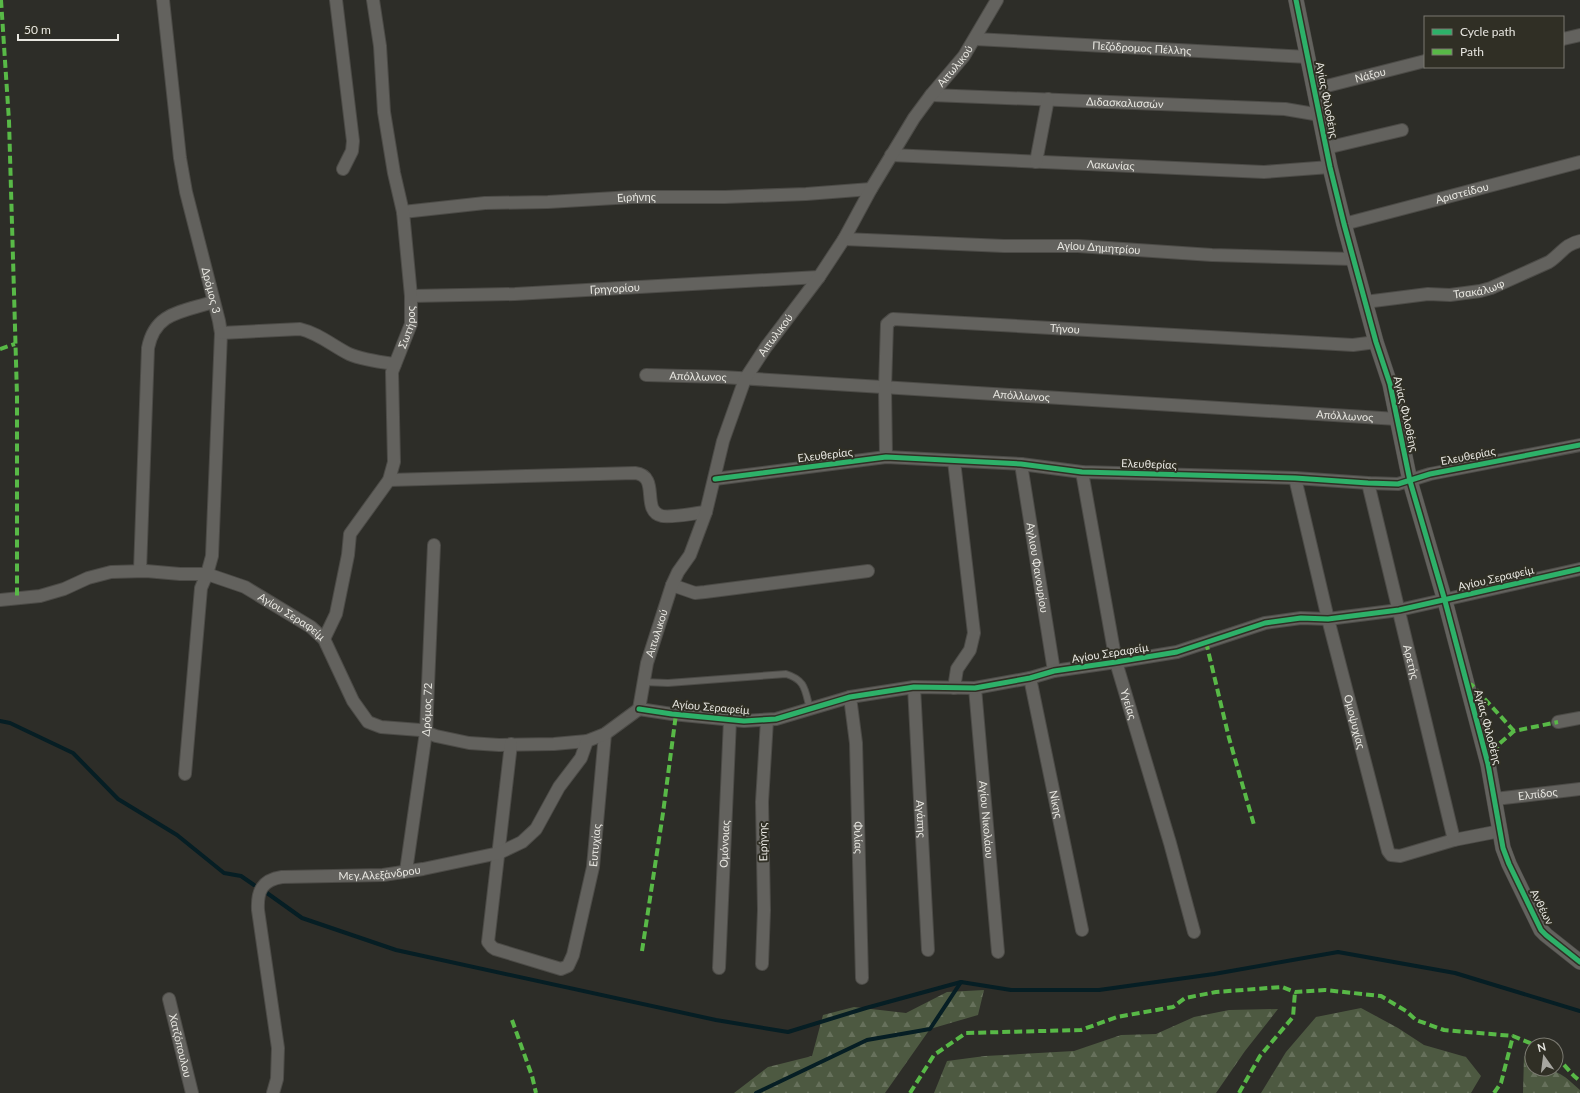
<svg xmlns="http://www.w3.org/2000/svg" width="1580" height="1093" viewBox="0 0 1580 1093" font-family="Lato,sans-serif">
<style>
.forest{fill:url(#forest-firs)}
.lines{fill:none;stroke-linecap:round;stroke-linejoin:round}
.stream{stroke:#061e24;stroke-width:4}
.service-casing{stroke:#4c4b47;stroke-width:8}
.minor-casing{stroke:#4c4b47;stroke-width:14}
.tertiary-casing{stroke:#4c4b47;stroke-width:16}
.service{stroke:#63625e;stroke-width:6}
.minor{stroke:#63625e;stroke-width:12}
.tertiary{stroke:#63625e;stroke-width:15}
.quiet{stroke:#58b947;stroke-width:4;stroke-dasharray:8 4;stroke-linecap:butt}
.cycleway-casing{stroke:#302f25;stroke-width:8}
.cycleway{stroke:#2db169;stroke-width:5}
.labels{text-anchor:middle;stroke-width:4;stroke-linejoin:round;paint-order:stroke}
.street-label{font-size:11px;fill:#e8e7e1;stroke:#302f25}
</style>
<defs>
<pattern id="forest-firs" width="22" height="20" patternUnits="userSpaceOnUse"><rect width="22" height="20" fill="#4d5941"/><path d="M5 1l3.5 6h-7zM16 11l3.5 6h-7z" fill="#67715c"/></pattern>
</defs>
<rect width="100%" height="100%" fill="#2d2d28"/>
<g class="forest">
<path d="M984,990L978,1015L930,1029L885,1093H734L768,1067L812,1056L823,1015L854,1007L906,1013L947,992Z"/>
<path d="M1361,1008L1398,1028L1424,1045L1466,1057L1481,1076L1471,1093H1261L1286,1052L1316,1017Z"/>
<path d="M1278,1009L1245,1051L1216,1093H934L947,1061L985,1056L1074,1051L1121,1035L1156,1034L1194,1017L1229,1010Z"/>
<path d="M1524,1056L1532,1060V1069C1558,1069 1561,1073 1580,1090V1093H1523Z"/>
</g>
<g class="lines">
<g class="stream">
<path d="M0,721L10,723L73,753L118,799L177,835L224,873L241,876L254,885"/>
<path d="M267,893L302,918L396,950L716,1020L788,1032L866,1008L961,982L1011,990H1099L1214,974L1338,952L1455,973L1580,1011"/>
<path d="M756,1093L867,1040L930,1029L961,982"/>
</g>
<g class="service-casing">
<path id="service" d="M643,682L668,683L786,674C806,680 805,691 810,709"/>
</g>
<g class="minor-casing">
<g id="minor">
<path id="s1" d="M163,0L180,158L186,192L219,321L221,333L212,556L207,574L201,588L185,774"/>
<path d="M336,0L353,141L352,151L343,169"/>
<path id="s2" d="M975,39L1308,57"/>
<path d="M1563,39L1580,35"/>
<path id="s3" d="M1315,89L1425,61"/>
<path id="s4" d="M931,95L1285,109L1320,115"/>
<path d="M1326,148L1402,130"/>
<path id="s5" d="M891,155L1264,172L1330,167"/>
<path d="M1036,162L1048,99"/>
<path id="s6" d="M403,212L485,203L548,202L632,197H725L806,194L871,189"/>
<path id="s7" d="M1344,224L1580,162"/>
<path id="s8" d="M844,239L1004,246H1078L1212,255L1353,259"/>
<path id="s9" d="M411,296L515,294L819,277"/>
<path id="s10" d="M1365,302L1428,294L1450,295L1480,291L1491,288L1549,262C1561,254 1565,244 1580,241"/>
<path d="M221,333L300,329C318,333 333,346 349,354C363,360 380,362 395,364"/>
<path id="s11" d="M646,375L722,377L1397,419"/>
<path id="s12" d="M886,457L885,388L887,324L893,319L1353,345L1376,342"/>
<path id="s13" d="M1021,464L1054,671"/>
<path id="s14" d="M1082,472L1116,662L1170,843L1194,932"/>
<path id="s15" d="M1295,478L1328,619L1388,851L1391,855L1400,856L1454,840L1500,831"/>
<path d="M715,479L886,457L1021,464L1082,472L1295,478L1368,483L1398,484L1430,474L1580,445"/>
<path d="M389,480L635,473C661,476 640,511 662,516C672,518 695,513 706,512"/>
<path id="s16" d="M1368,483L1454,840"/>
<path d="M140,571L148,348C155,312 182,312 213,302"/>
<path d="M672,585L695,593L705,592L868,571"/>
<path id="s17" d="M0,600L40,596L64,589L88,578L111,572L146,571L180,574H207L245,587L311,627L324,639L353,701L368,722L381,727L420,730L436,736L469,743L499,745L554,744L587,741"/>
<path id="s18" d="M324,639L336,614L348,555L350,534L389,480L394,462L392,372L411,324V296L403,212L394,173L384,112L380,46L373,0"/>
<path id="s19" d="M1030,678L1082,930"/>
<path id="s20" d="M914,687L928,950"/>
<path d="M954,688L957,669L970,650L974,633L954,461"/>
<path id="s21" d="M975,688L998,952"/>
<path id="s22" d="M850,697L856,743L862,978"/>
<path d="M639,709L672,714L744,721L776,719L850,697L914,687L975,688L1030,678L1054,671L1116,662L1177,652L1265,623L1301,618L1328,619L1399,610L1580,569"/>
<path id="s23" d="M639,709L647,663L672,585L678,572L690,555L706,512L723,441L745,379L766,347L819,277L844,239L871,189L914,118L931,95L964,56L997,0"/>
<path d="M1558,722L1580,718"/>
<path id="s24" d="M511,744L488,942L492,947L495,949L561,969L568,966L573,955L593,867L605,734"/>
<path id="s25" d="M1495,799L1580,789"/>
<path id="s26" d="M406,871L426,732L434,545"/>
<path d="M762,964L764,910L762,802L767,720"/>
<path id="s27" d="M719,968L730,720"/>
<path id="s28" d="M169,999L192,1093"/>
<path id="s29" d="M273,1093L277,1079L278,1048L258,910C257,891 262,880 282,877L383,875L423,869L499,853L522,842L536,829L559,787L581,758L587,741L605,734L639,709"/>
</g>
</g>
<g class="tertiary-casing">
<path id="tertiary" d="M1296,0L1330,167L1344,224L1376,342L1390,384L1410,481L1445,601L1488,764L1503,848L1509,864L1541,930L1546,935L1580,962"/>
</g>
<use href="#service" class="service"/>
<use href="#minor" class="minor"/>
<use href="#tertiary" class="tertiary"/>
<g class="quiet">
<path d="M1,0L9,121L17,396V599"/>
<path d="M0,349L15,344"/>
<path d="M1206,642L1229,738L1254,825"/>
<path d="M1467,683L1472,685L1514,731"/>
<path d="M1488,764L1499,744L1514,731L1558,722"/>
<path d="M642,951L663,813L676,714"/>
<path d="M512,1020L532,1076L536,1093"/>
<path d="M1556,1056L1574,1076L1580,1081"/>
<path d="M910,1093L934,1055L966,1033L1081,1030L1117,1017L1173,1007L1185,998L1216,992L1282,987L1295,992L1325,990L1381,996L1406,1011L1416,1020L1444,1030L1513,1036L1535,1045"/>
<path d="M1239,1093L1260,1056L1293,1017L1295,992"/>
<path d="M1494,1093L1501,1083L1513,1036"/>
</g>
<g class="cycleway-casing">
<g id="cycleway">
<path d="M1296,0L1330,167L1344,224L1376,342L1390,384L1410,481L1445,601L1488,764L1503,848L1509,864L1541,930L1546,935L1580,962"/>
<path d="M715,479L886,457L1021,464L1082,472L1295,478L1368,483L1398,484L1430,474L1580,445"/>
<path d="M639,709L672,714L744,721L776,719L850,697L914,687L975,688L1030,678L1054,671L1116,662L1177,652L1265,623L1301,618L1328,619L1399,610L1580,569"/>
</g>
</g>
<use href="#cycleway" class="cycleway"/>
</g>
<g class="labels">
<g class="street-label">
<text dy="4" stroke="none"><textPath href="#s2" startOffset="167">Πεζόδρομος Πέλλης</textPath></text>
<text dy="4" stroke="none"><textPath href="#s23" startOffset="726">Αιτωλικού</textPath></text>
<text dy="4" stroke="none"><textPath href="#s3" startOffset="57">Νάξου</textPath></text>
<text transform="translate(1327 100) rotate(79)" y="4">Αγίας Φιλοθέης</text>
<text dy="4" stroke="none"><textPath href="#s4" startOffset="194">Διδασκαλισσών</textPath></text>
<text dy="4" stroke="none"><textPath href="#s5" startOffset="220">Λακωνίας</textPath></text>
<text dy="4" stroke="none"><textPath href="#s7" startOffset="122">Αριστείδου</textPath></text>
<text dy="4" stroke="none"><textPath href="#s6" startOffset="234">Ειρήνης</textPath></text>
<text dy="4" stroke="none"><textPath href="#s8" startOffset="255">Αγίου Δημητρίου</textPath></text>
<text dy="4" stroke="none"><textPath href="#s10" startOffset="115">Τσακάλωφ</textPath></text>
<text dy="4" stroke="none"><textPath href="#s9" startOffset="204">Γρηγορίου</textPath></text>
<text dy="4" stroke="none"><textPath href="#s1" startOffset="295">Δρόμος 3</textPath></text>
<text dy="4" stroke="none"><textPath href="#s18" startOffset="332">Σωτήρος</textPath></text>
<text dy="4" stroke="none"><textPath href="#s12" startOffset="313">Τήνου</textPath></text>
<text dy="4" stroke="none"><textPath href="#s23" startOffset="402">Αιτωλικού</textPath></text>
<text dy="4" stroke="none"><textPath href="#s11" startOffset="52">Απόλλωνος</textPath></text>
<text dy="4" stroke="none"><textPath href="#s11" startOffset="376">Απόλλωνος</textPath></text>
<text transform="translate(1406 414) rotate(77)" y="4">Αγίας Φιλοθέης</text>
<text dy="4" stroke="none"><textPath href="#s11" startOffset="700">Απόλλωνος</textPath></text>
<text transform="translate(825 455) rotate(-7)" y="4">Ελευθερίας</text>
<text transform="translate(1468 456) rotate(-11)" y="4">Ελευθερίας</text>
<text transform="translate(1149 464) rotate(2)" y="4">Ελευθερίας</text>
<text dy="4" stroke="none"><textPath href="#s13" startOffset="105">Αγλιου Φανουρίου</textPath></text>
<text transform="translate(1496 578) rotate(-13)" y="4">Αγίου Σεραφείμ</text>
<text dy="4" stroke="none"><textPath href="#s17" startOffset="307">Αγίου Σεραφείμ</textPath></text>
<text dy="4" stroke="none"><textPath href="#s23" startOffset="78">Αιτωλικού</textPath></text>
<text transform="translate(1110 653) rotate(-9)" y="4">Αγίου Σεραφείμ</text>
<text dy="4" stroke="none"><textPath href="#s16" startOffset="184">Αρετής</textPath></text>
<text dy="4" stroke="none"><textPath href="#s14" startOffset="237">Υγείας</textPath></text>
<text transform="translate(711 707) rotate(5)" y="4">Αγίου Σεραφείμ</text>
<text dy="4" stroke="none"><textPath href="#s26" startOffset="163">Δρόμος 72</textPath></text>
<text dy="4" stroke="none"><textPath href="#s15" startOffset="251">Ομοψυχίας</textPath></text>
<text transform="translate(1488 727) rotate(75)" y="4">Αγίας Φιλοθέης</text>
<text dy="4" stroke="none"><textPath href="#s25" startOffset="43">Ελπίδος</textPath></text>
<text dy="4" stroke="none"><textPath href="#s19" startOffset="129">Νίκης</textPath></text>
<text dy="4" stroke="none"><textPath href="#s20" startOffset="132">Αγάπης</textPath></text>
<text dy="4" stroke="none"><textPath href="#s21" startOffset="132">Αγίου Νικολάου</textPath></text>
<text dy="4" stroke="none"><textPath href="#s22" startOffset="141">Φιλίας</textPath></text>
<text transform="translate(763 842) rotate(-91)" y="4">Ειρήνης</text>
<text dy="4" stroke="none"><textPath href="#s27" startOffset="124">Ομόνοιας</textPath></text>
<text dy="4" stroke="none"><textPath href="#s24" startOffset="410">Ευτυχίας</textPath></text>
<text dy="4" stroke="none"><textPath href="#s29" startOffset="329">Μεγ.Αλεξάνδρου</textPath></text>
<text transform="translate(1542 907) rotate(63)" y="4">Ανθέων</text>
<text dy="4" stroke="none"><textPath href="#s28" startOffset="48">Χατζόπουλου</textPath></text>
</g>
</g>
<rect x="1424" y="16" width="140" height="52" fill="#302f25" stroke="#7a7970"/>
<rect x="1432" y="29" width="20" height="6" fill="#2db169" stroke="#7a7970"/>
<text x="1460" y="36" font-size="12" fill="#e8e7e1">Cycle path</text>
<rect x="1432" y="49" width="20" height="6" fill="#58b947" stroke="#7a7970"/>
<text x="1460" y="56" font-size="12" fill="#e8e7e1">Path</text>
<g transform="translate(1544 1057) rotate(346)"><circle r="19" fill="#302f25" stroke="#7a7970"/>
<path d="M0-3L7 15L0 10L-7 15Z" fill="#a7a6a0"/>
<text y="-6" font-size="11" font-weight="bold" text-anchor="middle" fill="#e8e7e1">N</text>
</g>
<path d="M18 34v6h100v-6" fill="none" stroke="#e8e7e1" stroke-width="2"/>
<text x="24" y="34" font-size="12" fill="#e8e7e1" stroke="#302f25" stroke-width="3" paint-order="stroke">50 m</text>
</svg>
